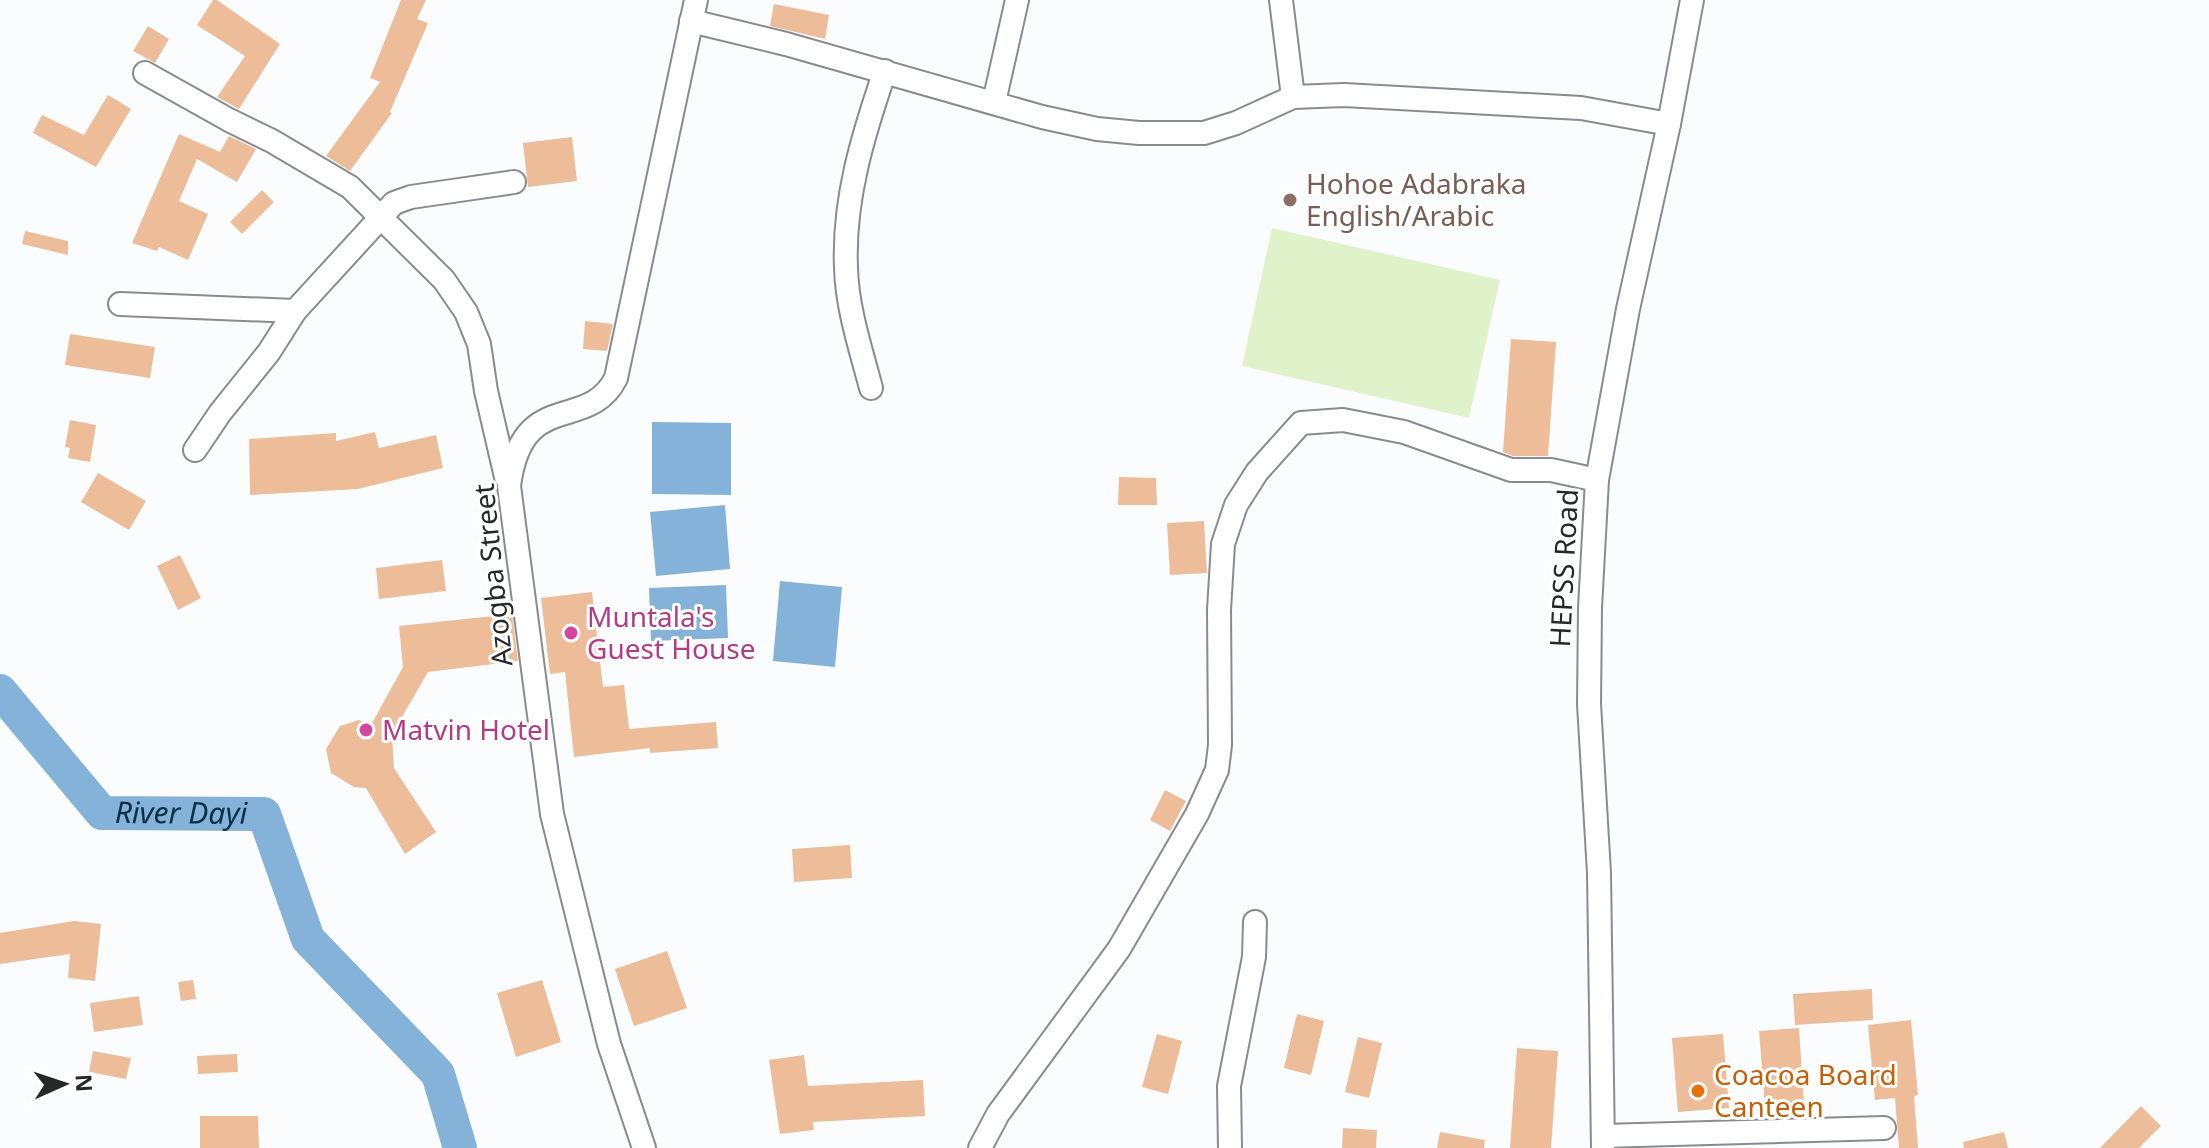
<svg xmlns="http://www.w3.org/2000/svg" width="2209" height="1148" viewBox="0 0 2209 1148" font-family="'Noto Sans',sans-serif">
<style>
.green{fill:#dff2c9}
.water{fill:#84b2d8}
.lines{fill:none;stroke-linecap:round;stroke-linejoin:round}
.river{stroke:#84b2d8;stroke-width:34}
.building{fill:#ecbd98}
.minor-casing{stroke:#898b8f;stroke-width:26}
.minor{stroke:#fff;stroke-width:22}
.education-dot{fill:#8d6e63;stroke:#fff;stroke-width:3}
.hotel-dot{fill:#d1479c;stroke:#fff;stroke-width:3}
.food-dot{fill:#e8710a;stroke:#fff;stroke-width:3}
.labels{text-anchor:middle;stroke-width:6;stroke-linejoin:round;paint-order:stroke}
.education-label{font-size:28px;fill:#785e54;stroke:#fff;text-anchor:start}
.street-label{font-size:28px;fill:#272829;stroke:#fff}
.hotel-label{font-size:28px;fill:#b23c85;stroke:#fff;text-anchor:start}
.food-label{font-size:28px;fill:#c56008;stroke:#fff;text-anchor:start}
.water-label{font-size:30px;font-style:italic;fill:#0a2f48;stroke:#fff}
</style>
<rect width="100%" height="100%" fill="#fafcfe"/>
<path class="green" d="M1272,228L1500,280L1469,418L1242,366Z"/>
<g class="water">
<path d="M652,422L731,423V495L652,494Z"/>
<path d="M725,505L730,569L656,576L650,512Z"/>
<path d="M780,581L842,587L835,667L773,661Z"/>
<path d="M726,585L728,638L651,641L649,588Z"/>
</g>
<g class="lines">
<path class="river" id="s1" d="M0,691L102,813L264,814L308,939L438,1074L460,1148"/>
</g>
<g class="building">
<path d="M213,0H217L280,44L239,109L217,97L245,56L197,25Z"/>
<path d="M401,0H426L417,19L428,23L390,112L392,113L350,171L326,156L380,82L370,78Z"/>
<path d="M774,4L829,15L825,39L770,26Z"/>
<path d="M148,26L169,39L155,63L133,51Z"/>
<path d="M108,95L131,109L96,167L33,133L42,115L84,135Z"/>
<path d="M179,134L220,152L229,136L256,149L237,182L197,159L179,201L208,214L188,260L159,247L157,251L132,243Z"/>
<path d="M572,137L577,181L528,187L523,143Z"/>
<path d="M262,190L274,202L242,234L230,222Z"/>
<path d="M25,231L68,241V255L22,244Z"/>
<path d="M585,321L613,324L607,351L583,349Z"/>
<path d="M70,334L155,347L150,378L65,365Z"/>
<path d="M1511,339L1556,342L1548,456H1513L1503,452Z"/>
<path d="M70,420L96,425L90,462L68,458L70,448L65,447Z"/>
<path d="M375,432L379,448L436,435L443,468L358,489L250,495L249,439L336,433V441Z"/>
<path d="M98,473L146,501L129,530L81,502Z"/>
<path d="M1119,477L1156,478L1157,505H1118Z"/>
<path d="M1204,521L1207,573L1170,575L1167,523Z"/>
<path d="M180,555L201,598L178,610L157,566Z"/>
<path d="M442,560L446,591L379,599L376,568Z"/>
<path d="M592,592L603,687L624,685L629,729L716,722L718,748L650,753V748L574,757L565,672L550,674L541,598Z"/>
<path d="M512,614L518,661L428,672L392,734L394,768L436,832L405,854L366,788L354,787L331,773L326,749L340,726L359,720L371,725L403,667L399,626Z"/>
<path d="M1165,790L1186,801L1170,831L1150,820Z"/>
<path d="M850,845L852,878L794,882L792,849Z"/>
<path d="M74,921L101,924L95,981L68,978L70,954L0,964V933Z"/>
<path d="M667,951L687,1008L634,1026L615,969Z"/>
<path d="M193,980L196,999L181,1001L178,982Z"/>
<path d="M542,980L561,1042L516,1057L497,993Z"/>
<path d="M1872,989L1873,1020L1795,1025L1793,994Z"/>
<path d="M139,996L143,1025L94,1032L90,1003Z"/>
<path d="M1297,1014L1324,1021L1311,1075L1284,1068Z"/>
<path d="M1911,1020L1918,1095L1914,1096L1918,1148H1899L1895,1098L1875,1100L1868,1025Z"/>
<path d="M1799,1028L1804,1103L1765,1106L1759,1031Z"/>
<path d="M1157,1034L1182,1041L1168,1094L1142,1087Z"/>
<path d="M1723,1034L1729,1108L1678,1112L1672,1038Z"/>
<path d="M1358,1037L1382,1043L1369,1098L1345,1092Z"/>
<path d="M1517,1048L1558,1051L1551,1148H1510Z"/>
<path d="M93,1051L131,1058L126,1079L89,1072Z"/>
<path d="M237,1054L238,1072L198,1074L197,1056Z"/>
<path d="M804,1055L808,1086L923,1080L925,1116L813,1122L814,1130L780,1134L769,1060Z"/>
<path d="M2141,1106L2161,1126L2139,1148H2100Z"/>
<path d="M200,1116H258L259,1148H200Z"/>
<path d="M1343,1128L1377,1130L1376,1148H1342Z"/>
<path d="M1440,1132L1485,1140L1484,1148H1437Z"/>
<path d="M2004,1132L2008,1148H1964L1963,1142Z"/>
</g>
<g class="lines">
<g class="minor-casing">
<g id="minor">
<path d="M1281,0L1293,97"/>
<path d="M691,21L786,44L1042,117L1097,129L1139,133H1204L1236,123L1293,97L1344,95L1581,108L1669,124"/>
<path d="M145,73L229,120L272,141L350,187L444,280L466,312L479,344L486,391L506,477"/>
<path d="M994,102L1017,0"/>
<path d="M120,304L295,311"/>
<path d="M871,388C861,350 847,308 846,268C843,200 863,135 885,71"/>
<path d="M195,450L220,413L269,352L295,311L394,203L411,197L514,182"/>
<path d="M1603,1136L1884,1128"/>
<path d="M644,1148L609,1044L552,814L509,486C522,386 588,434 616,378L696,0"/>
<path d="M980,1148L998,1114L1119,949L1197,814L1217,770L1220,745L1219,610L1223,544L1236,505L1257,472L1301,423L1343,420L1404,432L1511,470H1551L1597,480"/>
<path d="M1230,1148L1229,1086L1254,957L1255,922"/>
<path d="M1603,1148L1599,873L1589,704L1590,608L1597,480L1628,309L1669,124L1692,0"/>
</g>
</g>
<use href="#minor" class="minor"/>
</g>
<circle class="education-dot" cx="1290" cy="200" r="8"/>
<g class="hotel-dot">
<circle cx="571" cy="633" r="8"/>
<circle cx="366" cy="730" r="8"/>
</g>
<circle class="food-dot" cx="1698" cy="1091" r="8"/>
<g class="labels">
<g class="education-label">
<text x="1306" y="194">Hohoe Adabraka<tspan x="1306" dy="32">English/Arabic</tspan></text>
</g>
<g class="street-label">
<text transform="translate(1564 568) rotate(-87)" y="10">HEPSS Road</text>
<text transform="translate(493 575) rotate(-96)" y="10">Azogba Street</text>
</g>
<g class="hotel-label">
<text x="587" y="627">Muntala's<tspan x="587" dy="32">Guest House</tspan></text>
<text x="382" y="740">Matvin Hotel</text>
</g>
<g class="food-label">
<text x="1714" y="1085">Coacoa Board<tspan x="1714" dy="32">Canteen</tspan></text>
</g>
<g class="water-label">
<text dy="10" stroke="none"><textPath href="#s1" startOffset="238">River Dayi</textPath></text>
</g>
</g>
<g transform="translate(64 1084) rotate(87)" stroke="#ffffff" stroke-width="6" paint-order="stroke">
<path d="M0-6L14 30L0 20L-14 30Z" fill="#272829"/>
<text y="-12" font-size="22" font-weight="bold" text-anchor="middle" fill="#272829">N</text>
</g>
</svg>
